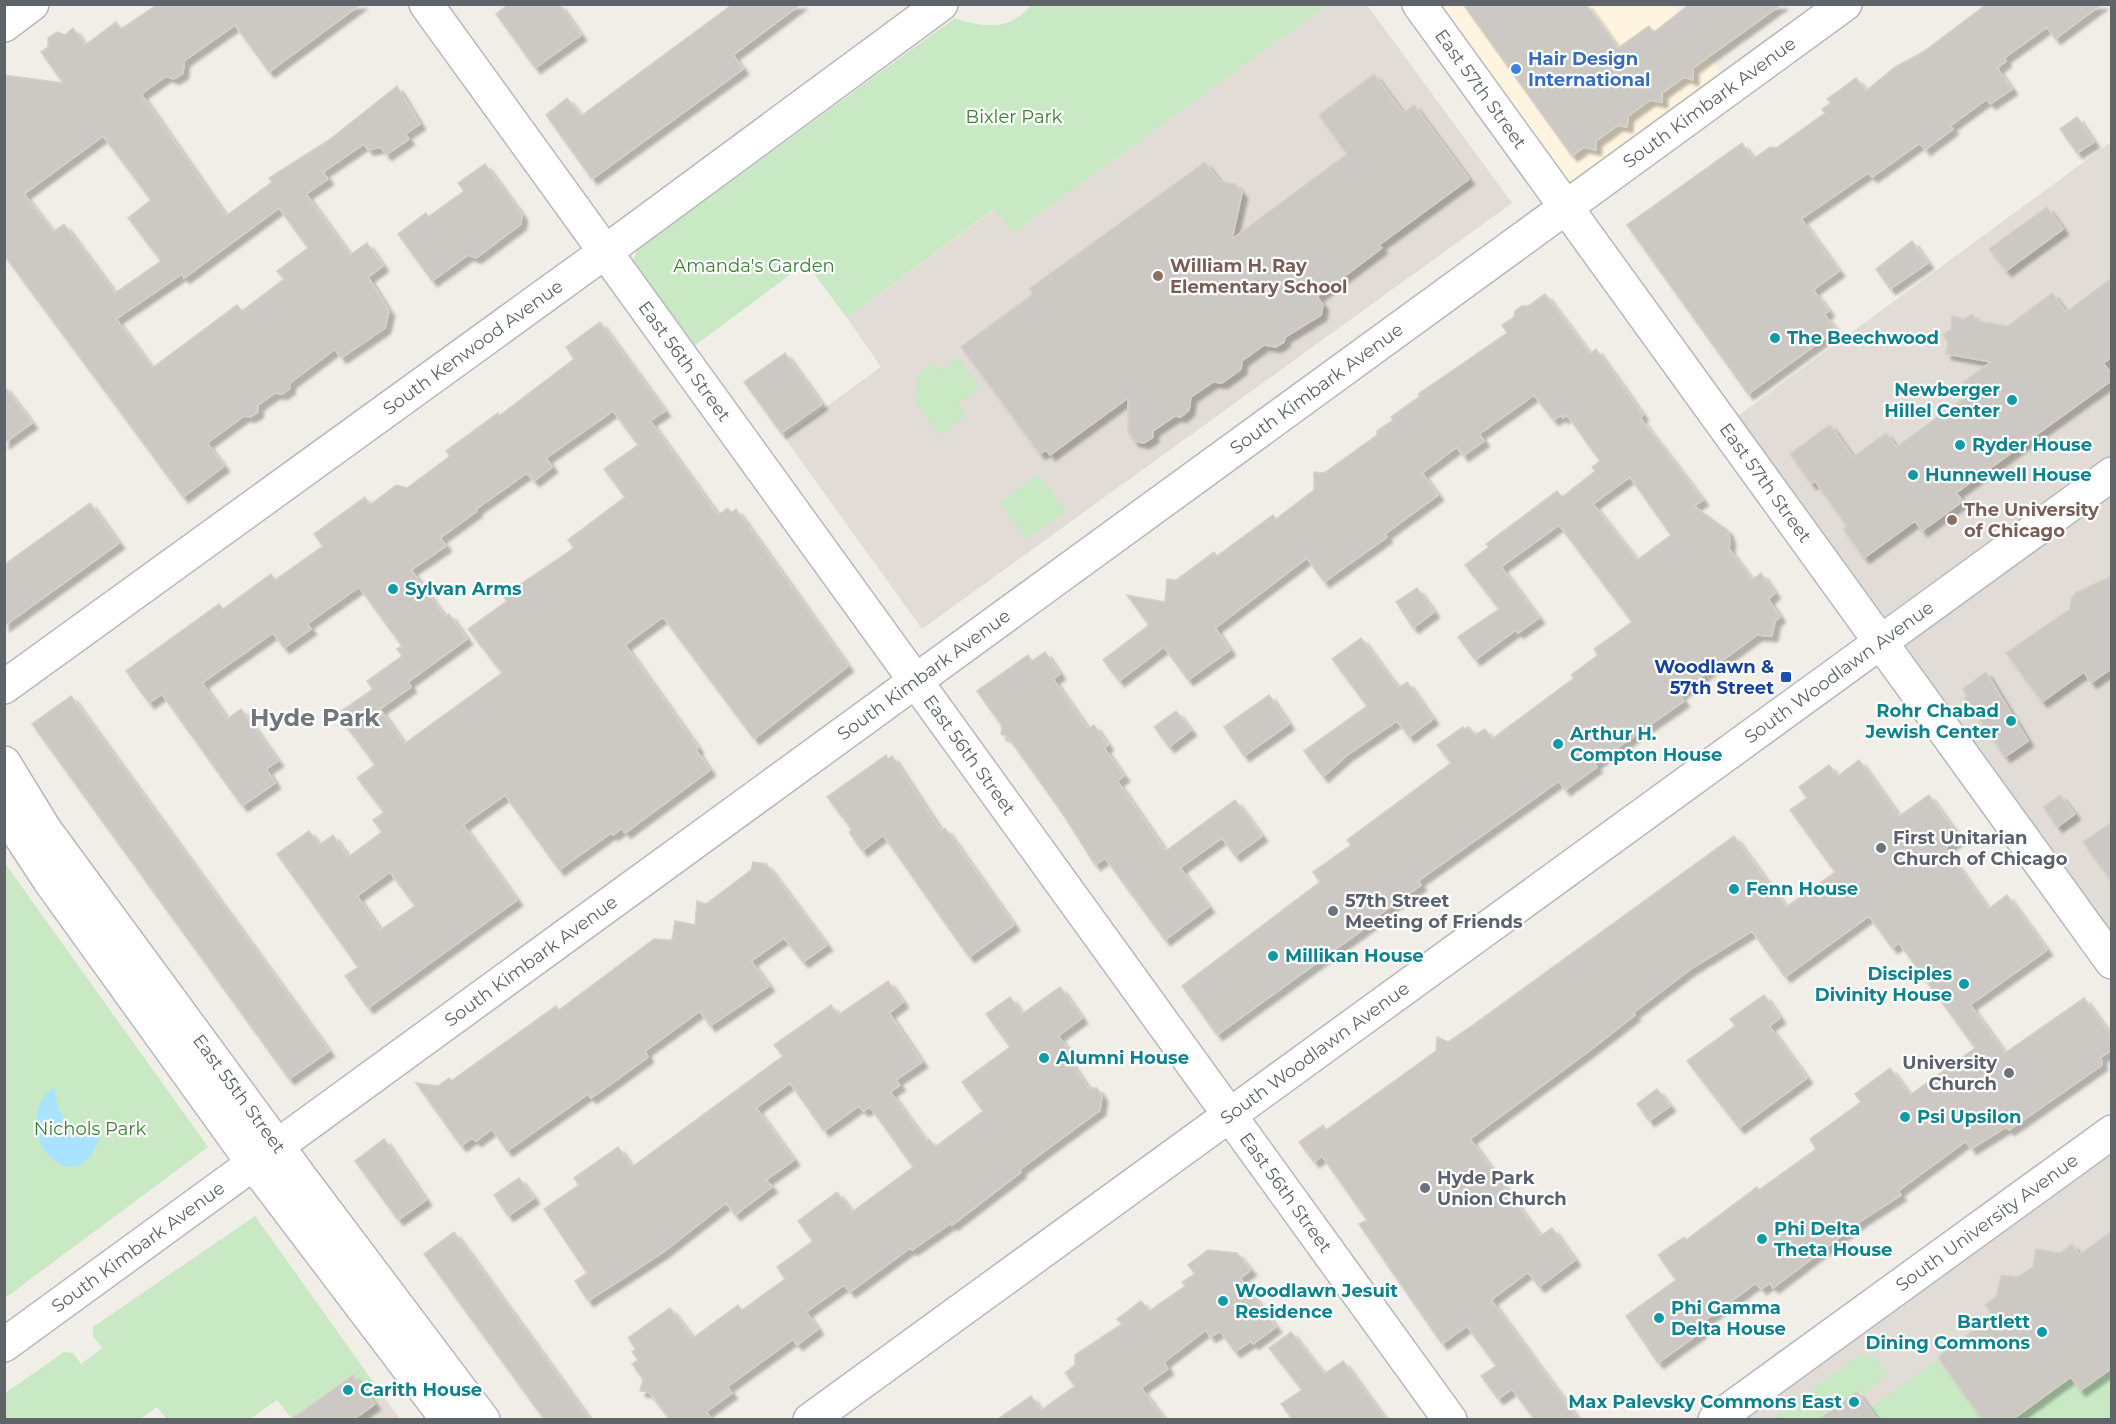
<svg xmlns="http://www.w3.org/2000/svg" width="2116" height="1424" viewBox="0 0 2116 1424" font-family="Montserrat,sans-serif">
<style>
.commercial{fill:#fff4df}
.education{fill:#e1ddd6}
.green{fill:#c8e9c4}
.water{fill:#aae3ff}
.building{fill:#ccc9c5;stroke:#d6cfc5;stroke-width:1.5;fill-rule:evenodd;filter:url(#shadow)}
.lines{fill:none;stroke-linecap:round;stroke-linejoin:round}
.minor-casing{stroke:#b5b8bc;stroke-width:36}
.minor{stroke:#fff;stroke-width:33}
.shop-dot{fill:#3f7fe0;stroke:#fff;stroke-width:2}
.education-dot{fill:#8d6e63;stroke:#fff;stroke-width:2}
.culture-dot{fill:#0f9aa8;stroke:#fff;stroke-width:2}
.transit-dot{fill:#1a4fb4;stroke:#fff;stroke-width:2}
.worship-dot{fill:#6b7280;stroke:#fff;stroke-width:2}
.labels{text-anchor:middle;stroke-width:4.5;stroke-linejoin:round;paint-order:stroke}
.shop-label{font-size:18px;font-weight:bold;fill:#366cbe;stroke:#fff;text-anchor:start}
.street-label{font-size:18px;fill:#5f6468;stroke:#fff}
.park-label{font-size:18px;fill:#388332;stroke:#fff}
.education-label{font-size:18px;font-weight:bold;fill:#785e54;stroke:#fff;text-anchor:start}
.culture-label{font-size:18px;font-weight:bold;fill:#0d838f;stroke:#fff;text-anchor:start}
.transit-label{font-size:18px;font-weight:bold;fill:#164399;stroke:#fff;text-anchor:end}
.worship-label{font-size:18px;font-weight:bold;fill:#5b616d;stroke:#fff;text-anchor:start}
.district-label{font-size:24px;font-weight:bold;fill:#70767a;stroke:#fff}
</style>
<defs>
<filter id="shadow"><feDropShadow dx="5.5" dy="5.5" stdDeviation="1.5" flood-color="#0004"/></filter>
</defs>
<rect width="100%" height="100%" fill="#f1eee8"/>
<path class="commercial" d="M1440,5H1672L1729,84L1577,194Z"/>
<g class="education">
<path d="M1327,5H1367L1512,203L922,629L784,437L881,367L847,318L995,209L1013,233Z"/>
<path d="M2111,142V961L1724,426Z"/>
<path d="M2111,1132V1419H1716Z"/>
<path d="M384,1397L400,1419H354L375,1404Z"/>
</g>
<g class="green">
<path d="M1032,4L1327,5L1013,233L994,209L847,318L806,263L690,349L632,264L637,250L955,18C983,28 1012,31 1032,4Z"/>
<path d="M959,358L980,388L958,404L966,416L940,435L915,402L918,374L934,362L941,371Z"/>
<path d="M1039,474L1066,511L1027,539L999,503Z"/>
<path d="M4,862L208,1147L5,1298H4Z"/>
<path d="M255,1216L384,1397L375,1404L353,1375L292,1419L277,1400L250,1419H167L157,1407L140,1419L5,1420L4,1394L64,1352L73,1353L81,1364L102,1348L93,1336V1327Z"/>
<path d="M1862,1353L1866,1359L1873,1354L1888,1375L1860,1396L1857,1392L1819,1419L1771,1420Z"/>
<path d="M1937,1360L1982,1419H1877L1869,1409Z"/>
<path d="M2111,1368V1419L2013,1420L2071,1377L2080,1391Z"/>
</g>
<path class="water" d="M55,1087C56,1118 71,1130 100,1135C78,1214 0,1126 55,1087Z"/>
<g class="building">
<path d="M158,4H361L269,72L235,25L184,61L183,73L174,79L166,76L141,94L226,216L272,182L269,178L329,140L397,86L420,124L405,134L409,139L386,155L381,147L368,150L364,144L323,172L328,179L306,194L350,255L367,243L383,266L368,277L389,311L385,328L341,358L335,349L290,383V388L282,394L275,393L258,405V412L250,417L244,416L207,443L224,466L183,497L4,255V75L63,83L41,52L48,47V38L57,32L65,35L73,28L85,45L116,22L121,29ZM103,136L151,200L128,218L161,261L115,293L64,224L53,232L24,194ZM279,208L308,248L277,271L284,279L242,311L237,305L152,368L116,319L182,274L184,278Z"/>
<path d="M509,4H559L581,35L535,68L496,14Z"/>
<path d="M733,4H801L733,55L743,69L592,179L546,115L567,98L581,116Z"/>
<path d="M1463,4H1586L1618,48L1649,26L1654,32L1690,4H1782L1693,68V80L1684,77L1662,93V102L1650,100L1628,116L1627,127L1618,125L1596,141V150L1584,147L1572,156Z"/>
<path d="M1987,4H2102L2055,39L2047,27L2004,58L2006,61L1997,68L2012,89L1990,104L1987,99L1950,126L1953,129L1925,150L1920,143L1872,177L1868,173L1801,219L1839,271L1813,290L1829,311L1824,314L1836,330L1748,394L1627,225L1742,143L1753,159L1770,147L1776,148L1825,113L1822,109L1831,103L1827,99L1856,78L1866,91L1895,67L1923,52Z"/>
<path d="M1374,74L1403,113L1414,105L1469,179L1379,245L1382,248L1317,297L1323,305L1321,315L1285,337L1284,342L1276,347L1264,345L1242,361L1241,369L1222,383L1213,382L1191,397L1189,410L1181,417L1175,416L1153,431V437L1144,443L1134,441L1128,432V398L1050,455L1046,450L1040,454L961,347L1033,294L1029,289L1205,162L1219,181L1235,184L1242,193L1232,239L1347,154L1319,115Z"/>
<path d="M2077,117L2094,142L2077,153L2060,129Z"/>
<path d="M485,164L522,215L521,224L476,258L468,255L432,281L398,234L426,213L428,217L464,191L458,183Z"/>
<path d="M2047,207L2063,229L2006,271L1989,249Z"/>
<path d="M1912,241L1928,263L1890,289L1876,269Z"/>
<path d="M2112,278V357L2103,363L2112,375V380L1956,493L1963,501L1922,531L1915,521L1864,558L1843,529L1847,526L1815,481L1811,484L1790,454L1830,425L1853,457L1886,433L1896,447L1970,394L1962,383L1991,362L1946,354L1948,342L1943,335L1951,329L1952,316L1964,319L1972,314L1977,321L2008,326L2052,293L2066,312Z"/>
<path d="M1545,294L1590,354L1596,349L1643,415L1640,418L1703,500L1694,506L1727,530L1730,539L1729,549L1752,580L1761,573L1775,593L1768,599L1780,617L1775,621L1772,636L1757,635L1712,668L1679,695L1684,701L1594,764L1597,767L1565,790L1559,781L1418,881L1421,885L1373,919V922L1217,1035L1182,986L1320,882L1313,872L1351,845L1347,840L1451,763L1437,745L1463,727L1465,729L1469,727L1475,735L1485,729L1492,739L1574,678L1571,675L1598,655L1594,649L1632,622L1559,525L1501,567L1539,618L1518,633L1516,630L1475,660L1458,637L1499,609L1465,565L1489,547L1486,544L1557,491L1562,497L1595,471L1592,467L1600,461L1567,415L1563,418L1561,415L1553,420L1534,395L1479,434L1484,441L1463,456L1457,447L1422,473L1438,495L1385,534L1387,537L1324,582L1307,558L1215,628L1230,650L1188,680L1164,647L1119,681L1103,660L1149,625L1127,595L1165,602L1167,579L1176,580L1214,552L1217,556L1273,515L1276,519L1314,490V472L1324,473L1377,435V431L1393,420L1391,417L1420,396L1418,394L1507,333L1502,325L1514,317L1515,311L1522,306H1528ZM1630,477L1671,535L1637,560L1593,504Z"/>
<path d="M600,322L665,411L650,421L718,515L728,508L731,513L736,509L848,666L754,739L663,617L625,645L698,748L696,750L710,770L625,833L622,828L613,835L611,833L559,870L505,795L463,825L517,900L368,1008L345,976L358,967L277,854L309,831L319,845L333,835L348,857L382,832L373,820L384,812L357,778L375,765L337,714L373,689L367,681L402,656L397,649L402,646L359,587L307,624L311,629L284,648L273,633L202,683L227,719L241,709L278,761L266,769L275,783L242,806L162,694L149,703L126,671L219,604L223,609L271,574L275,580L323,546L314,534L365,497L370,505L396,485L407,488L450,456L446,451L498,413L499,416L574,359L566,347ZM613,411L638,445L604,469L625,497L568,540L574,548L503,596L507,601L468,629L502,673L404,744L380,709L411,687L408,682L467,639L449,614L445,617L411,570L446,546L440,538L477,511L476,509L527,473L534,481L552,467L546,458ZM390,872L415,906L380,930L357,896Z"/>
<path d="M785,353L822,404L781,433L744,382Z"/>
<path d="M4,386L32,423L4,443Z"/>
<path d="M90,503L119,543L4,626V565Z"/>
<path d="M2112,576V668L2091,683L2084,672L2042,702L2006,653L2070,609L2071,599L2075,593Z"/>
<path d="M1417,588L1434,612L1413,628L1396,602Z"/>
<path d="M1361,638L1398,688L1407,682L1433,719L1409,737L1397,721L1346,756L1323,777L1304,751L1367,706L1332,659Z"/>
<path d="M1045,652L1060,674L1053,679L1088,729L1094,725L1108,745L1104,748L1124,776L1117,781L1164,849L1167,850L1235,800L1262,836L1235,856L1222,838L1180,868L1209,907L1165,940L1105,858L1095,865L1063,814L1008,737L1001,734L1002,726L977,691L1028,655L1032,661Z"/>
<path d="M1986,672L2028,741L2005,757L1964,698L1967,696L1963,689Z"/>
<path d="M1269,695L1289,724L1244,756L1224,727Z"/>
<path d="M71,696L329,1051L289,1079L32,724Z"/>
<path d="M1176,711L1191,730L1169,747L1154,727Z"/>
<path d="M886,755L888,759L892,756L941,831L945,828L1014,925L969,957L883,835L862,851L849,832L852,830L827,797Z"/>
<path d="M1859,760L1899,816L1929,795L1960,838L1945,848L1988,909L2007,895L2047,950L1970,1005L2005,1053L2084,998L2112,1037V1050L2101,1057L2102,1065L2009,1130L2006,1127L1971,1149L1966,1141L1898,1191L1901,1195L1865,1218L1773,1288L1770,1283L1761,1289L1756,1283L1697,1326L1701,1332L1658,1363L1626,1316L1676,1280L1658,1255L1684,1237L1686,1240L1757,1187L1759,1190L1816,1149L1810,1139L1861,1102L1855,1094L1890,1068L1910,1095L1975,1048L1899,943L1892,948L1869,916L1785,977L1752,931L1692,968L1633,1013L1635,1015L1589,1051L1470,1139L1540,1236L1552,1228L1575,1260L1539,1287L1528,1272L1491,1300L1578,1419H1534L1512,1389L1498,1399L1481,1376L1496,1366L1467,1326L1442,1344L1359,1224L1367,1220L1322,1156L1314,1162L1299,1142L1323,1125L1326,1130L1436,1051L1437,1037L1448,1042L1473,1025L1734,836L1786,907L1835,872L1790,810L1807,798L1799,787L1829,765L1838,776Z"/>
<path d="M2060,795L2075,814L2057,827L2043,807Z"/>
<path d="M2112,822V882L2083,842Z"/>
<path d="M753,862L766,864L827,945L803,962L784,938L751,961L769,986L710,1026L700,1011L645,1051L648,1057L611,1084L591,1098L588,1094L507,1151L492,1129L476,1141L472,1138L461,1146L416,1083L438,1086L449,1078L451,1081L556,1006L559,1010L654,939L672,940L675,921L695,925L697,901L706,904L751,870Z"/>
<path d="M888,981L903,1002L889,1013L922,1062L896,1080L900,1085L890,1092L926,1141L929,1139L935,1147L983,1111L962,1082L1010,1047L986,1014L1010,997L1022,1014L1060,987L1082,1018L1058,1036L1071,1053L1069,1060L1088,1088H1097L1102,1096L1100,1110L1019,1170L1021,1172L952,1225L951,1223L912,1250L910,1248L850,1292L844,1285L806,1312L818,1329L797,1345L793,1339L727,1387L732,1393L706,1412L712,1419H669L649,1392L640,1391L643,1379L632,1364L638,1360L632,1352L636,1349L628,1338L670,1308L693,1338L738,1305L742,1310L785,1279L777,1267L813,1241L798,1221L837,1192L852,1212L913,1167L870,1107L863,1111L859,1106L824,1131L790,1083L756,1108L794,1160L766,1180L772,1187L735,1215L726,1203L662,1253L588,1301L575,1281L587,1273L544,1209L579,1185L574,1178L618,1147L632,1167L783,1056L774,1045L831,1005L838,1015Z"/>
<path d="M1764,995L1780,1018L1769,1026L1807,1078L1739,1128L1687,1061L1735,1026L1730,1019Z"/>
<path d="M1657,1089L1670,1106L1649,1121L1637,1104Z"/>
<path d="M384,1139L426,1200L398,1220L355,1161Z"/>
<path d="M519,1178L534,1198L508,1216L494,1195Z"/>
<path d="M2112,1231V1368L2080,1391L2071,1377L2013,1419H1982L1939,1359L1940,1355L1993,1316L1985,1305L1996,1297L2001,1275L2018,1277L2033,1267L2036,1249L2060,1253L2072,1244L2079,1255Z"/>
<path d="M454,1232L546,1359L589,1419H544L424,1254Z"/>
<path d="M1208,1250L1237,1253L1251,1270L1240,1278L1276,1327L1253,1344L1251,1341L1235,1352L1220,1331L1210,1337L1206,1330L1164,1362L1168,1369L1141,1388L1164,1419H998L1031,1396L1041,1410L1075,1386L1065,1373L1075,1365V1355L1122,1324L1117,1319L1141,1301L1149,1311L1185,1286L1182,1282L1195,1274L1188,1265Z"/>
<path d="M1291,1332L1324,1374L1343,1361L1385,1419H1292L1281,1404L1302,1390L1269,1348Z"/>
<path d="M353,1375L375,1404L354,1419H292Z"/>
<path d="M1857,1392L1877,1419H1819Z"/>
</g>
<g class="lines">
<g class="minor-casing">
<g id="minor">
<path id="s1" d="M426,4L1450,1420"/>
<path id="s2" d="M1419,4L2112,962"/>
<path d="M4,25L32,4"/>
<path id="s3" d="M4,687L605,252L941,4"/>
<path id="s4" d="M4,763L45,830L300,1177L483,1420"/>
<path d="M4,811L50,881L253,1163L448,1420"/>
<path id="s5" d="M4,1345L1845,4"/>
<path id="s6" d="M810,1420L2112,474"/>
<path id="s7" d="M1715,1420L2112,1132"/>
</g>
</g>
<use href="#minor" class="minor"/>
</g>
<circle class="shop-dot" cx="1516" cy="69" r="6"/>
<g class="education-dot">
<circle cx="1158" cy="276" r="6"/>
<circle cx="1952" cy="520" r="6"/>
</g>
<g class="culture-dot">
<circle cx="1775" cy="338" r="6"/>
<circle cx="2012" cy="400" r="6"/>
<circle cx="1960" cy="445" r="6"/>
<circle cx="1913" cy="475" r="6"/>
<circle cx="393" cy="589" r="6"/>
<circle cx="2011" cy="721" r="6"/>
<circle cx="1558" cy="744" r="6"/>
<circle cx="1734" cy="889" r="6"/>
<circle cx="1273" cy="956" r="6"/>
<circle cx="1964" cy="984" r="6"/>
<circle cx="1044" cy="1058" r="6"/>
<circle cx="1905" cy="1117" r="6"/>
<circle cx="1762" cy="1239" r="6"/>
<circle cx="1223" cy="1301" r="6"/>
<circle cx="1659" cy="1318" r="6"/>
<circle cx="2042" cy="1332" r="6"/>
<circle cx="348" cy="1390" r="6"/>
<circle cx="1854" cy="1402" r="6"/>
</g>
<rect class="transit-dot" x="1780" y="671" width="12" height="12" rx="3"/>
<g class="worship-dot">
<circle cx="1881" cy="848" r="6"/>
<circle cx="1333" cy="911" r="6"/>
<circle cx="2009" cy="1073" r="6"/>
<circle cx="1425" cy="1188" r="6"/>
</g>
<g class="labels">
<g class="shop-label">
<text x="1528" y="65">Hair Design<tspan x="1528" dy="21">International</tspan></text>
</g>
<g class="street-label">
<text dy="6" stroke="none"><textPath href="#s2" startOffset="105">East 57th Street</textPath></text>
<text dy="6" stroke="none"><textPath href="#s5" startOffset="2110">South Kimbark Avenue</textPath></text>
<text dy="6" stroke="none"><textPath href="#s3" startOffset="579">South Kenwood Avenue</textPath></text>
<text dy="6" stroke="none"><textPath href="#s1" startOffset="441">East 56th Street</textPath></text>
<text dy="6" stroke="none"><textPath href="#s5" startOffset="1624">South Kimbark Avenue</textPath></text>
<text dy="6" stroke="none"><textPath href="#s2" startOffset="591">East 57th Street</textPath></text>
<text dy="6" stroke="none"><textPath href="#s6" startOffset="1272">South Woodlawn Avenue</textPath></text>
<text dy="6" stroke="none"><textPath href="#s5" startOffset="1138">South Kimbark Avenue</textPath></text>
<text dy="6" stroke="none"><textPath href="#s1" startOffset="927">East 56th Street</textPath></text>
<text dy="6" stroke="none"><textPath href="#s5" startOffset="652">South Kimbark Avenue</textPath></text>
<text dy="6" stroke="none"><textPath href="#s6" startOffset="624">South Woodlawn Avenue</textPath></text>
<text dy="6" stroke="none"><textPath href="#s4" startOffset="406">East 55th Street</textPath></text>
<text dy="6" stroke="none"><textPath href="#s1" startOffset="1467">East 56th Street</textPath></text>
<text dy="6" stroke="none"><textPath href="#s7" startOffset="336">South University Avenue</textPath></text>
<text dy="6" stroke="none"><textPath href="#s5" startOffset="166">South Kimbark Avenue</textPath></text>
</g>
<g class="park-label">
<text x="1014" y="123">Bixler Park</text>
<text x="754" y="272">Amanda's Garden</text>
<text x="90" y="1135">Nichols Park</text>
</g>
<g class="education-label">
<text x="1170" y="272">William H. Ray<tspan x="1170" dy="21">Elementary School</tspan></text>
<text x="1964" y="516">The University<tspan x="1964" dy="21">of Chicago</tspan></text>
</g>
<g class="culture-label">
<text x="1787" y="344">The Beechwood</text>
<text x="2000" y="396" text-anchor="end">Newberger<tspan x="2000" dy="21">Hillel Center</tspan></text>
<text x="1972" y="451">Ryder House</text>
<text x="1925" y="481">Hunnewell House</text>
<text x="405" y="595">Sylvan Arms</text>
<text x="1999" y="717" text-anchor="end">Rohr Chabad<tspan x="1999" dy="21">Jewish Center</tspan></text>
<text x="1570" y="740">Arthur H.<tspan x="1570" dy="21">Compton House</tspan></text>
<text x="1746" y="895">Fenn House</text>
<text x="1285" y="962">Millikan House</text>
<text x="1952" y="980" text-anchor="end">Disciples<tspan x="1952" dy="21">Divinity House</tspan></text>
<text x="1056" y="1064">Alumni House</text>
<text x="1917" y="1123">Psi Upsilon</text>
<text x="1774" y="1235">Phi Delta<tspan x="1774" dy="21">Theta House</tspan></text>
<text x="1235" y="1297">Woodlawn Jesuit<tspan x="1235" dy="21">Residence</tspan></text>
<text x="1671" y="1314">Phi Gamma<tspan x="1671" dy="21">Delta House</tspan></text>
<text x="2030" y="1328" text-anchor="end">Bartlett<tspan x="2030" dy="21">Dining Commons</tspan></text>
<text x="360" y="1396">Carith House</text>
<text x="1842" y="1408" text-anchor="end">Max Palevsky Commons East</text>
</g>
<g class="transit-label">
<text x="1774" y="673">Woodlawn &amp;<tspan x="1774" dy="21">57th Street</tspan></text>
</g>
<g class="worship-label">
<text x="1893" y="844">First Unitarian<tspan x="1893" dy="21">Church of Chicago</tspan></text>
<text x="1345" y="907">57th Street<tspan x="1345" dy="21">Meeting of Friends</tspan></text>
<text x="1997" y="1069" text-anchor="end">University<tspan x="1997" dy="21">Church</tspan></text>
<text x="1437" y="1184">Hyde Park<tspan x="1437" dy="21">Union Church</tspan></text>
</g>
<g class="district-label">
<text x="315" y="726">Hyde Park</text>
</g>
</g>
<rect width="2116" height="1424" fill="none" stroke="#5f6468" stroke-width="12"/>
</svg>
